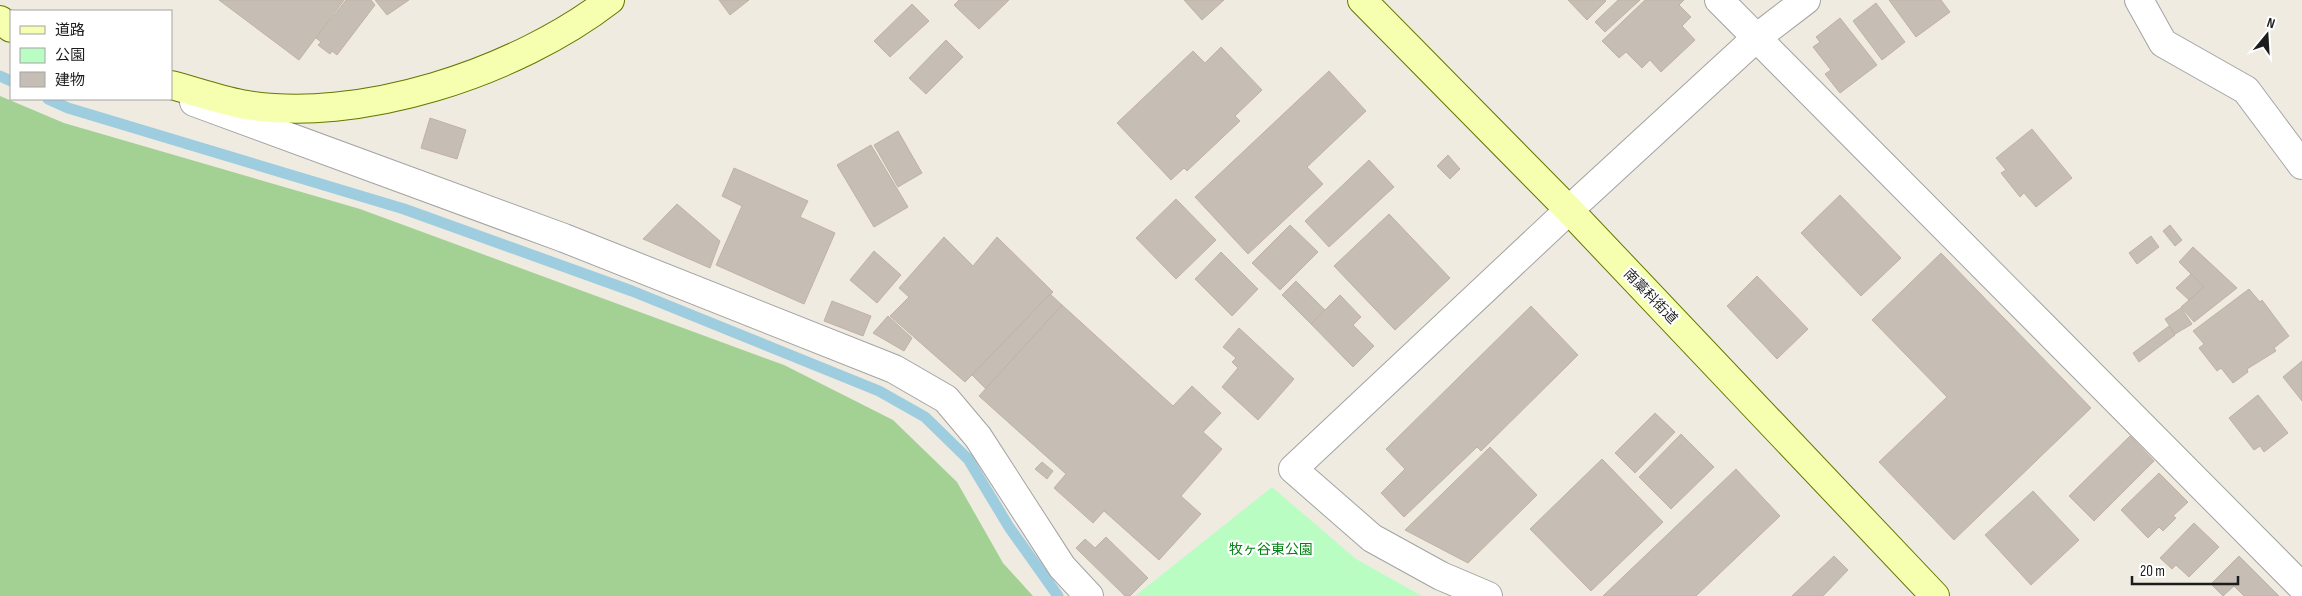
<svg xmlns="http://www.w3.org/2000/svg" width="2302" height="596" viewBox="0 0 2302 596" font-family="'Sofia Sans Condensed','Noto Sans JP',sans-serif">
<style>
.forest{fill:#a2d193}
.park{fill:#bafdc3}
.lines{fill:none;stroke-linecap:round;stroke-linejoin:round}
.stream{stroke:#9ecde0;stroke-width:11}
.building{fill:#c6bdb4;stroke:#c1b2a3}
.street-casing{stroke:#a3a3a3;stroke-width:30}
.secondary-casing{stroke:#647700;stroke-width:30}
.street{stroke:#fff;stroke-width:28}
.secondary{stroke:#f6feb0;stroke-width:28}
.labels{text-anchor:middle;stroke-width:4.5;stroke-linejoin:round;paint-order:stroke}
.street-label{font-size:14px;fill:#1c1c1c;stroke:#fff}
.park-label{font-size:14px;fill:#048115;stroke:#fff}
</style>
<rect width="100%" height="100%" fill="#efebe1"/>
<path class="forest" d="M0,96L64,123L360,209L784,365L893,420L957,482L1003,563L1033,596H0Z"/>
<path class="park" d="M1272,487L1356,559L1422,596H1135Z"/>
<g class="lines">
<g class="stream">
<path d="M0,76L11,81"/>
<path d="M48,99L68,108L404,209L632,291L879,391L925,417L968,459L1009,527L1058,596"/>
</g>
</g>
<g class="building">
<path d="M219,0H344L299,60Z"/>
<path d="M346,0H371L375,5L337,55L332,51L330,54L318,45L321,42L316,38Z"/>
<path d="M375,0H409L387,15Z"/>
<path d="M719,0H749L730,15Z"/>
<path d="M959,0H1009L979,29L954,5Z"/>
<path d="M1184,0H1224L1202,20Z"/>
<path d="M1568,0H1605L1606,1L1587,20Z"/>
<path d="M1618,0H1640L1605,32L1595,22Z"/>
<path d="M1645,0H1684L1679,5L1691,17L1682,26L1695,40L1661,72L1650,60L1642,68L1626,52L1619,58L1602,41Z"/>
<path d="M1889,0H1941L1950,12L1916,37Z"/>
<path d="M1876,3L1905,42L1882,60L1853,21Z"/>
<path d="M912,4L929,21L890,57L874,41Z"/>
<path d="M1840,18L1877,65L1840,93L1825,74L1831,70L1813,47L1820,42L1816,37Z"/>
<path d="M946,40L963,57L926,94L909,78Z"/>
<path d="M1221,47L1262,90L1235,116L1240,121L1187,171L1184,168L1171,180L1117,123L1193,51L1205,63Z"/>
<path d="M1329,71L1366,111L1307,167L1323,184L1248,254L1195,197Z"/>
<path d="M430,118L466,130L457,159L421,148Z"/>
<path d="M2032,129L2072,178L2036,207L2024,193L2020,197L2001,173L2006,170L1996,158Z"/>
<path d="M898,131L922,173L898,187L874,145Z"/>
<path d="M871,145L908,207L874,227L837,165Z"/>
<path d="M1448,155L1460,169L1450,179L1437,166Z"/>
<path d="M1369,160L1394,187L1329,247L1305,221Z"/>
<path d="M734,168L808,201L800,217L835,233L804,304L716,265L742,206L722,196Z"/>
<path d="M1840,195L1901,258L1861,296L1801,233Z"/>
<path d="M1176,199L1216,240L1176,279L1136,238Z"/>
<path d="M677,204L720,241L710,268L643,239Z"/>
<path d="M1389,214L1450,278L1395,330L1334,266Z"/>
<path d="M1290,225L1318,252L1280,290L1252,263Z"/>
<path d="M2170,225L2182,240L2175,246L2163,231Z"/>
<path d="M2151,236L2159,247L2137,264L2129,253Z"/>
<path d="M944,237L973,266L997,237L1053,292L965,382L890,316L909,297L899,288Z"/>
<path d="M2193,247L2237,288L2194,322L2181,307L2204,287L2179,262Z"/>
<path d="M874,251L901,275L877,303L850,280Z"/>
<path d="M1221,252L1258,289L1232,316L1195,279Z"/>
<path d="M1941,253L2091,408L1954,540L1879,462L1947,397L1872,320Z"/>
<path d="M2191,274L2204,287L2189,300L2176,288Z"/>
<path d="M1757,276L1808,329L1777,359L1727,306Z"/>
<path d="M1296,281L1325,310L1311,324L1282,295Z"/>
<path d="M2249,289L2260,302L2262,300L2289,336L2274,348L2276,351L2247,369L2248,372L2233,383L2221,368L2217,371L2199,348L2204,344L2193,331Z"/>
<path d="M1050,294L1062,305L986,389L972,375Z"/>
<path d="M1340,295L1361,317L1353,325L1374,346L1353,367L1311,324Z"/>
<path d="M832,301L871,316L863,336L824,321Z"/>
<path d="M1062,305L1173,406L1192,386L1221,413L1203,432L1222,449L1181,496L1201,514L1159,560L1104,511L1093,523L1054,488L1066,474L979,396Z"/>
<path d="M1531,306L1578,355L1481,451L1477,447L1404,517L1381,493L1405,469L1386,449Z"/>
<path d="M2181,308L2192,324L2175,334L2165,319Z"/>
<path d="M888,316L912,338L904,351L873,333Z"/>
<path d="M2169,326L2175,335L2139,362L2133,353Z"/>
<path d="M1239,328L1294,379L1258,420L1222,387L1238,368L1232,362L1236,358L1223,347Z"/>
<path d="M2302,361V401L2283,377Z"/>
<path d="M2258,395L2288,433L2264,452L2260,446L2254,450L2229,418Z"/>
<path d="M1655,413L1675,432L1635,473L1615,453Z"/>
<path d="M1681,434L1714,467L1671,509L1639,477Z"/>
<path d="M2130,436L2154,461L2094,521L2069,496Z"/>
<path d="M1490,447L1537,495L1468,563L1405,530Z"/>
<path d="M1602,459L1663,522L1591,591L1530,529Z"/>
<path d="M1042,462L1053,471L1047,479L1035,469Z"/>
<path d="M1736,469L1780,516L1696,596H1603Z"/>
<path d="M2159,473L2188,502L2173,516L2176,518L2163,531L2159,527L2148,538L2121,510Z"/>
<path d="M2033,491L2079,540L2031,585L1985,535Z"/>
<path d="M2194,523L2219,547L2189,577L2176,565L2172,569L2160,558Z"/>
<path d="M1106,537L1148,578L1130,596H1125L1076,548L1085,539L1095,548Z"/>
<path d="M1834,556L1848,570L1823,596H1792Z"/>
<path d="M2239,556L2279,596H2244L2234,586L2223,596L2211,584Z"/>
</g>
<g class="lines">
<g class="street-casing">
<g id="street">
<path d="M1719,0L2302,587"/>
<path d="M2139,0L2163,43L2246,90L2302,165"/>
<path d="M194,102L564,238L894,369L946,399L978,437L1062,567L1089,596"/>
<path d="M1488,596L1441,576L1372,538L1293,469L1569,210L1755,39L1806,0"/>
</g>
</g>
<g class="secondary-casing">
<g id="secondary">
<path d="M1362,0L1569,210L1935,596"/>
<path d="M0,20L11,28"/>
<path d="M171,85C194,91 218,99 241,104C358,125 517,72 610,0"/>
</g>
</g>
<use href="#street" class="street"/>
<use href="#secondary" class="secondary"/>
</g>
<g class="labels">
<g class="street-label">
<text transform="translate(1651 296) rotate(46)" y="5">南藁科街道</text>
</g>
<g class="park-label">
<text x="1271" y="554">牧ヶ谷東公園</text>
</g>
</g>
<rect x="10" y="10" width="162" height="90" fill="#ffffff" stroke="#a4a4a4"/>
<rect x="20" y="26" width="25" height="8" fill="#f6feb0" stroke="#a4a4a4"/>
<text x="55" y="35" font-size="15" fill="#1c1c1c">道路</text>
<rect x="20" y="48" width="25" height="15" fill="#bafdc3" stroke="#a4a4a4"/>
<text x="55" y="60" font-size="15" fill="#1c1c1c">公園</text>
<rect x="20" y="72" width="25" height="15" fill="#c6bdb4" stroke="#a4a4a4"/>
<text x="55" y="85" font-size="15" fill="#1c1c1c">建物</text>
<g transform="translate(2267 35) rotate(18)" stroke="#ffffff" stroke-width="4" paint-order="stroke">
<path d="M0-4L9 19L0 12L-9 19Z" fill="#1c1c1c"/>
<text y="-8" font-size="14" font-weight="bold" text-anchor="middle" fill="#1c1c1c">N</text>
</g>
<path d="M2132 576v8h106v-8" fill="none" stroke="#1c1c1c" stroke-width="2.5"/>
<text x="2140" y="576" font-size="15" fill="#1c1c1c" stroke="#ffffff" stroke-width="4" paint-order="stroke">20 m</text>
</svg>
